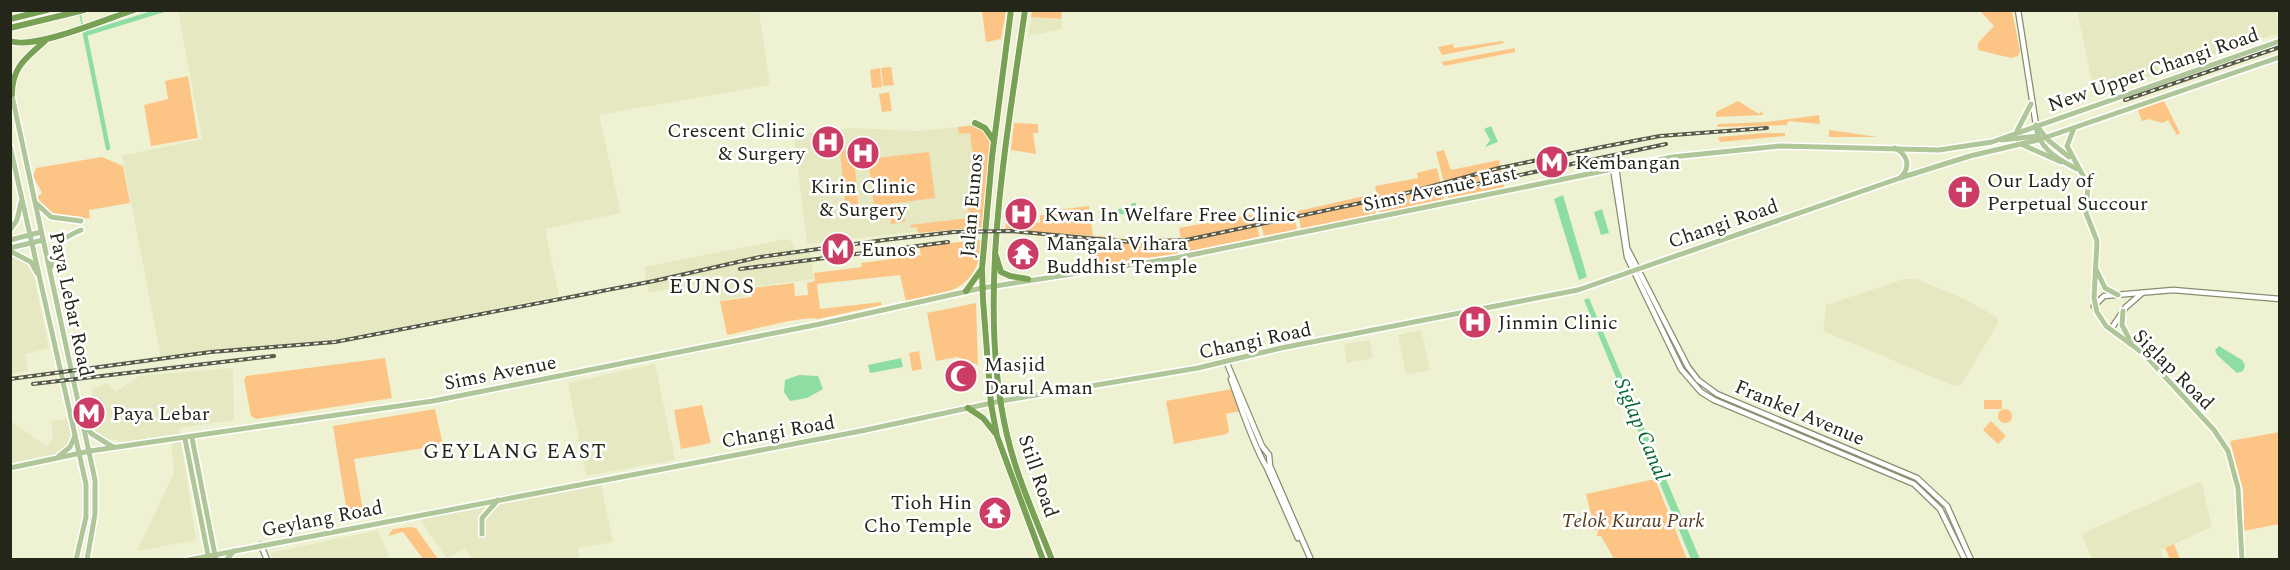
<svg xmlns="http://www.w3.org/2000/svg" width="2290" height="570" viewBox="0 0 2290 570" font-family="Spectral,serif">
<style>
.built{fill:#e5e8c1}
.green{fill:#fdc585}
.water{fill:#8edea4}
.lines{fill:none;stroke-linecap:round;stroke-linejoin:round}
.stream{stroke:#8edea4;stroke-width:1.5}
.canal{stroke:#8edea4;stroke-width:4.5}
.minor-casing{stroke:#8a8c6f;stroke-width:7}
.major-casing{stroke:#fff;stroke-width:8}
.highway-casing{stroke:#fff;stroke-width:8}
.minor{stroke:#fff;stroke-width:4.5}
.major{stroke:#afc798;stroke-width:5}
.highway{stroke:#79a154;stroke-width:6}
.rail-casing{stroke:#585a48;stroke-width:4}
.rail{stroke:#fff;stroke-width:1.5;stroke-dasharray:4.5;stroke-linecap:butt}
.labels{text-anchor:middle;stroke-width:5;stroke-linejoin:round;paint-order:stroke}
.street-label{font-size:20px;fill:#25261a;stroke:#fff}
.poi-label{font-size:20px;fill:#25261a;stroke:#fff;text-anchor:start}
.park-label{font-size:20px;font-style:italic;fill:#563d1e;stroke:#fff}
.water-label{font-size:21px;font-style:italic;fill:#096734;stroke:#fff}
.neighbourhood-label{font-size:21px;letter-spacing:1.5px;fill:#25261a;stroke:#fff}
.quarter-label{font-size:22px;letter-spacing:1.5px;fill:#25261a;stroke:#fff}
</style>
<rect width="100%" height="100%" fill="#eff2d2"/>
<g class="built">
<path d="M178,11H759L770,85L599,115L621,213L545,229L559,296L301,346L161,357L122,156L202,139Z"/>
<path d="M2077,11H2276L2279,33L2095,95Z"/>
<path d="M1032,17L1062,20V29L1028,36Z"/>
<path d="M977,125L983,224L807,244L794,135L852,128L918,131Z"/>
<path d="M786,239L791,241L795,250L810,248L814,279L749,287L750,296L720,300L715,281L649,293L644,267Z"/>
<path d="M11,255L28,264L33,273L49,348L26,354L28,371L11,374Z"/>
<path d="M1904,279H1917L1964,299L1997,317L1998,323L1961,385L1954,386L1823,331L1826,305Z"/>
<path d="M1421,330L1430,370L1406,375L1398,335Z"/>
<path d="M1370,340L1373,358L1347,363L1344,344Z"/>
<path d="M655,364L675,460L586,476L568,383Z"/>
<path d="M233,368L234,420L179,428L196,540L137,551L174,473L171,438L125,442L103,438L95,432L90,397L93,395L92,389L108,383L116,392L139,376Z"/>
<path d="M69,418L72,439L61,454L11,463V421L47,447L53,438L51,421Z"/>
<path d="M2201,481L2212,527L2160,550L2164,559H2092L2081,534Z"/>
<path d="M601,484L613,542L578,548L579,559H473L464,548L447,559L420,519Z"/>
<path d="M378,530L390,559H274L270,553Z"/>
</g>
<g class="green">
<path d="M982,11H1006L1001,39L986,42Z"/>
<path d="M1032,11V10L1062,11L1061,19L1031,17Z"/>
<path d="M1980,11H2012L2020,51L2018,56L2011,58L1978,50V43L1994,26Z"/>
<path d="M1503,41L1504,43L1442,55L1438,47L1453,44L1454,48Z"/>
<path d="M1515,48V52L1444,66L1441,62Z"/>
<path d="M891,67L894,85L883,86L881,68Z"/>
<path d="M880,68L882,87L872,88L870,70Z"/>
<path d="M188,76L198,138L151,146L144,105L168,99L165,81Z"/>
<path d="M889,92L892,111L882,112L879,94Z"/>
<path d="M2163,99L2180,133L2177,135L2168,120L2162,123L2149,119L2142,121L2137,108Z"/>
<path d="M1738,101L1759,114L1762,111L1763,115L1716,117V112Z"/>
<path d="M1819,115L1820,124L1788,121L1787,125L1717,127L1718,124L1766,122Z"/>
<path d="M1014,123L1038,124V133H1033L1036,154L1011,150Z"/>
<path d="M977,125L981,127L991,144L983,227L918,233L917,227L911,228L910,225L969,218L967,196L978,194L970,133L959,134L958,127Z"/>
<path d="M1829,130L1878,137H1829Z"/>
<path d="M1765,133H1785V136L1720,142L1718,137Z"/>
<path d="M853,149L854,160L862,159L863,166L855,167L859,213L846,214L840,150Z"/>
<path d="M1444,150L1451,170L1499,160L1504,187L1448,198L1436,152Z"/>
<path d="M929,152L935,198L874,206L868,159Z"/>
<path d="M102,157L123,166L130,203L89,210L90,218C71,220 43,218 36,198L42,193L33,176L36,168Z"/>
<path d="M1437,168L1444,199L1380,213L1375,186L1418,178L1417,173Z"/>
<path d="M1373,194L1376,214L1301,230L1298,211Z"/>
<path d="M903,206L905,222L891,224L889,208Z"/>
<path d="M1089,206L1093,236L1005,230L1006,221L1040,223V215H1055V210Z"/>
<path d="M1293,209L1297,230L1264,237L1259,216Z"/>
<path d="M1254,214L1260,239L1184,254L1179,228Z"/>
<path d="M1099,236L1133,240L1176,238L1178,254L1093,265C1088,257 1089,246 1092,238Z"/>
<path d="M982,240C978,291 949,293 906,302L900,275L817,284L820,309L881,302L882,305L818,319C807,314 744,332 727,335L720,301L752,297V288L794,283L795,296L808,295L807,283L815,281L814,273L862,267L861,263L921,255L919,246Z"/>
<path d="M976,303L978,365L957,357L936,361L927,313Z"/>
<path d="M919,351L922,369L912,371L909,353Z"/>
<path d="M385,358L392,398L256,419L251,416L244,380L246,376Z"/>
<path d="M1232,389L1241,411L1226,414L1229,431L1227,434L1174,444L1166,401Z"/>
<rect x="1984" y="400" width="18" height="9"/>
<path d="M702,405L711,443L681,449L674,410Z"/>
<circle cx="2005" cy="416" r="7"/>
<path d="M435,409L443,445L354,459L364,516L348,519L333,426Z"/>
<path d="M1991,421L2006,436L1998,444L1983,430Z"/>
<path d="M2279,432V524L2244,531L2243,490L2230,441Z"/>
<path d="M1655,479L1687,559H1614L1601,536H1597L1598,530H1595L1586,494Z"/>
<path d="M410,527L416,528L438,559H423L403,532L388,536L393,529Z"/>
<path d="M2174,544L2180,559H2170L2165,548Z"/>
</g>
<g class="water">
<path d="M1491,126L1498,142L1485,147L1490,140L1484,129Z"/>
<path d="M1563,195L1587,277L1579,280L1554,199Z"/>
<path d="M1132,203H1136V215L1118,214V209L1130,207Z"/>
<path d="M1602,209L1609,233L1601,235L1594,212Z"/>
<path d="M1589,298L1604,334L1700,559H1691L1584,300Z"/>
<path d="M2219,346L2242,360L2245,365L2243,371L2237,373L2217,355L2215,350Z"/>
<path d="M901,358L903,367L870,373L868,365Z"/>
<path d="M799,375L818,376L823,389L807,398L790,401L784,392L785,380Z"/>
</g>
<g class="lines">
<g class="stream">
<path d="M80,14L82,24"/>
<path d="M83,29L85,34"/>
</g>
<path class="canal" d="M108,148L85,34L163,10"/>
<g class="minor-casing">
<g id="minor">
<path d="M2018,10L2036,125"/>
<path d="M1616,167L1627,248L1688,367L1698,380L1717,394L1917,478L1947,506L1971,560"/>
<path d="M1613,168L1627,257L1681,369L1701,392L1714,400L1914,484L1940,509L1965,560"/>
<path d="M2094,306L2104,296L2173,290L2280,299"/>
<path d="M2111,329L2126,307L2142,293"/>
<path d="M1226,361L1262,446L1269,455L1270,466L1311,560"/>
<path d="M1231,379C1240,405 1254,447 1267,468L1298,538"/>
<path d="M261,545L267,560"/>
</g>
</g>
<g class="major-casing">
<g id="major">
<path d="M11,91L95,480V514L87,560"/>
<path d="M2036,125C2037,147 2057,159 2077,169"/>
<path d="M2037,126L2048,140L2069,157"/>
<path d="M2074,128L2067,146L2088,185L2086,213L2097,241L2094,298L2097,312L2106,326L2144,354L2214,430L2228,451L2238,488L2242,560"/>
<path d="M2017,131L2031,104"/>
<path d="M2002,140L2038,136"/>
<path d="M2023,145L2061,162"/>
<path d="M10,146L86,484V517L76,560"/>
<path d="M1895,148C1908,155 1911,167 1901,177"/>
<path d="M36,203L51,217L81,221"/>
<path d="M10,230L17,220L21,202"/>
<path d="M10,240L41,232"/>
<path d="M10,248L43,240"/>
<path d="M10,251L31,262L37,273"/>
<path d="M51,267C53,245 62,238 81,230"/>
<path d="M2096,269L2105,288L2118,295"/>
<path d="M2123,311L2122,325L2131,342"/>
<path d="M85,426L92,434L113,447"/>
<path d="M192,438L216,560"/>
<path d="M185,439L209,560"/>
<path d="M59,456L70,447L75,436"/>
<path d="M10,468L90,451L433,401L820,324L982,288L1176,258L1672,157L1781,146L1939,150L1992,142L2280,41"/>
<path d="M482,534V518L498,500"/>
<path d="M188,560L861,431L1001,401L1198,368L1281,348L1578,290L1900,178L1970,156L2038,140L2280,57"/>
<path d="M226,560L234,551"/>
</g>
</g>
<g class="highway-casing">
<g id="highway">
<path d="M1011,10L992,157L982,269L983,300L991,404L997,436L1043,560"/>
<path d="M1025,10C1006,144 976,303 1007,435C1017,478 1036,519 1052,560"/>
<path d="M10,19L47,10"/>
<path d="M10,28L84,10"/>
<path d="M10,41C34,50 106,19 134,10"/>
<path d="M12,94C12,67 26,58 45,41"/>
<path d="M975,123L985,128L994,141"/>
<path d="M996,256L1001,272L1010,276L1028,279"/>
<path d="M966,291L981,270"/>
<path d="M968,408L983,418L995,433"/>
</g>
</g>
<use href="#minor" class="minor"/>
<use href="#major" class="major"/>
<use href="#highway" class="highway"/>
<g class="rail-casing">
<g id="rail">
<path d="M2125,100L2280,47"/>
<path d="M1449,190L1666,144"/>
<path d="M740,269L948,242"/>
<path d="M10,379L211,352L335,342L654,281L760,257L884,240L954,232L1011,231L1132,242L1186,240L1403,194L1499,168L1602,147L1660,136L1767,128"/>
<path d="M33,384L274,356"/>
</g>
</g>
<use href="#rail" class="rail"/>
</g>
<defs>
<g id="hospital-disc" transform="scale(1.725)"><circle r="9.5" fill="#cc3d65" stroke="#fff"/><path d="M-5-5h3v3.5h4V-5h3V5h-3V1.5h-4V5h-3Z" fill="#fff"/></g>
<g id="metro-disc" transform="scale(1.725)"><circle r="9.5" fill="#cc3d65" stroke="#fff"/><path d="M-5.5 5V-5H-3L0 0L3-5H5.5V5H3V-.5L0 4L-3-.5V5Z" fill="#fff"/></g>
<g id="church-disc" transform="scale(1.725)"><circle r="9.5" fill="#cc3d65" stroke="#fff"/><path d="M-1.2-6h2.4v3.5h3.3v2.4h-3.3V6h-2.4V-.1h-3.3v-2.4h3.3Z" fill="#fff"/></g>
<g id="temple-disc" transform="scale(1.725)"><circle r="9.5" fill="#cc3d65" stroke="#fff"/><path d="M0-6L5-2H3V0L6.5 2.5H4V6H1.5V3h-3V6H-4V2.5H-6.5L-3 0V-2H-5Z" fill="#fff"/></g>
<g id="mosque-disc" transform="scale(1.725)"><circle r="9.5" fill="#cc3d65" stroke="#fff"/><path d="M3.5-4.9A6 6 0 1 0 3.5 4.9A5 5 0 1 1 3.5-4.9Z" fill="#fff"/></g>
</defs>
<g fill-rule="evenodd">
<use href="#hospital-disc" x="828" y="142"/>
<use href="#hospital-disc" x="863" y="153"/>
<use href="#metro-disc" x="1552" y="162"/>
<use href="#church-disc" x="1964" y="192"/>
<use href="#hospital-disc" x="1021" y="214"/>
<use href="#metro-disc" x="838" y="249"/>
<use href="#temple-disc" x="1023" y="254"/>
<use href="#hospital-disc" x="1475" y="322"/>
<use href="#mosque-disc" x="961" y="376"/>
<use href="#metro-disc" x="89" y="413"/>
<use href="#temple-disc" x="995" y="513"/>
</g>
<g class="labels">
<g class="street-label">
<text transform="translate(2153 69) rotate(-19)" y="7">New Upper Changi Road</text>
<text transform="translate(1440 188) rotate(-12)" y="7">Sims Avenue East</text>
<text transform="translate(971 205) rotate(-85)" y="7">Jalan Eunos</text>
<text transform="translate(1723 223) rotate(-19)" y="7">Changi Road</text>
<text transform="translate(72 304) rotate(78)" y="7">Paya Lebar Road</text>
<text transform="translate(1255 340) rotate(-12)" y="7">Changi Road</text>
<text transform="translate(2174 369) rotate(45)" y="7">Siglap Road</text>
<text transform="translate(500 372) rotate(-11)" y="7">Sims Avenue</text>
<text transform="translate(1800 412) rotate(23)" y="7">Frankel Avenue</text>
<text transform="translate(778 431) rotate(-10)" y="7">Changi Road</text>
<text transform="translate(1039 476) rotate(71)" y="7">Still Road</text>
<text transform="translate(322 518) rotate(-11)" y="7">Geylang Road</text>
</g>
<g class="poi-label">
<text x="805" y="137" text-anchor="end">Crescent Clinic<tspan x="805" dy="23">&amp; Surgery</tspan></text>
<text x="1575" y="169">Kembangan</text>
<text x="1987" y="187">Our Lady of<tspan x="1987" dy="23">Perpetual Succour</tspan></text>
<text x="863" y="193" text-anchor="middle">Kirin Clinic<tspan x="863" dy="23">&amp; Surgery</tspan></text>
<text x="1044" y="221">Kwan In Welfare Free Clinic</text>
<text x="1046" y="250">Mangala Vihara<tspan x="1046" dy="23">Buddhist Temple</tspan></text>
<text x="861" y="256">Eunos</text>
<text x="1498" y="329">Jinmin Clinic</text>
<text x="984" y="371">Masjid<tspan x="984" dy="23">Darul Aman</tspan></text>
<text x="112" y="420">Paya Lebar</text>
<text x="972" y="509" text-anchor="end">Tioh Hin<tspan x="972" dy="23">Cho Temple</tspan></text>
</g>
<g class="park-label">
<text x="1633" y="527">Telok Kurau Park</text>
</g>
<g class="water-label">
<text transform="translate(1642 429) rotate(67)" y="7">Siglap Canal</text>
</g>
<g class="neighbourhood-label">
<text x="515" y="458">GEYLANG EAST</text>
</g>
<g class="quarter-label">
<text x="712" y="293">EUNOS</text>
</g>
</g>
<rect width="2290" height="570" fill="none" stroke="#25261a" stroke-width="24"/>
</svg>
